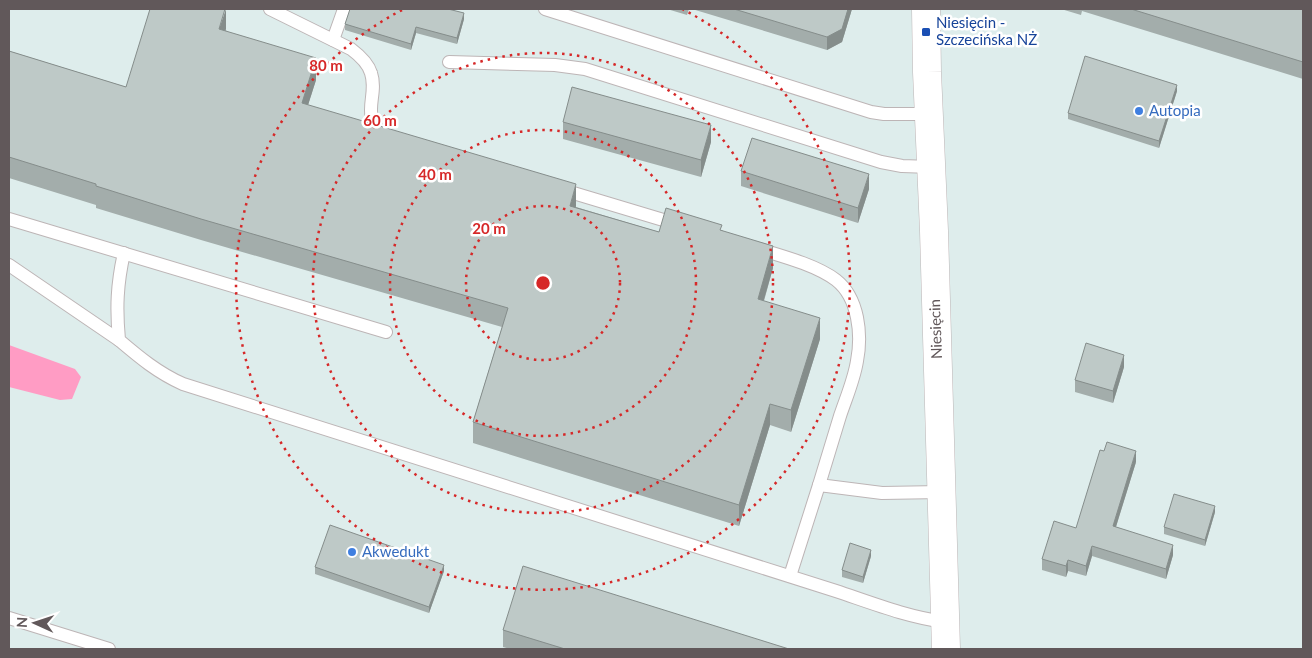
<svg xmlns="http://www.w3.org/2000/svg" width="1312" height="658" viewBox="0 0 1312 658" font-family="Lato,sans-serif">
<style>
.water{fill:#ff9cc4}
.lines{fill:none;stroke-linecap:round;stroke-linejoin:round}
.service-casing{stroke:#bdb5b6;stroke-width:14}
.tertiary-casing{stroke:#bdb5b6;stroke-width:29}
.service{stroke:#fff;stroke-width:12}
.tertiary{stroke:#fff;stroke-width:28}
.wall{fill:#a3adab}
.shaded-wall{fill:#858d8b}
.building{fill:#bec9c7;stroke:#858d8b}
.ring{fill:none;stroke:#d62828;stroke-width:2.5;stroke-dasharray:2.5 5}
.transit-dot{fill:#1a4fb4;stroke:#fff;stroke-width:2}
.shop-dot{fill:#3f7fe0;stroke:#fff;stroke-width:2}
.labels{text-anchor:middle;stroke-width:5;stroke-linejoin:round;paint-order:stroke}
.transit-label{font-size:15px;fill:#164399;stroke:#fff;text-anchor:start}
.shop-label{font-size:15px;fill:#366cbe;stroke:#fff;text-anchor:start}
.street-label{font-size:15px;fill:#61585a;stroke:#fff}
.centre{fill:#d62828;stroke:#fff;stroke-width:2.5}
.ring-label{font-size:15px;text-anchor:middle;font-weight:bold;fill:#d62828;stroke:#fff;stroke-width:5;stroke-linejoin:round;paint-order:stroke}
</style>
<rect width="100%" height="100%" fill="#deedec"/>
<path class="water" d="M9,345L75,369L81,377L72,399L60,400L9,387Z"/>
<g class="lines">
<g class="service-casing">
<g id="service">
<path d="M270,9L351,49C359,55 368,63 371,73C379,97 358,117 386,135"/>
<path d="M545,9L871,112L884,114H929"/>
<path d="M333,40L344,9"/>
<path d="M449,62L555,65L585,69L881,162L902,166L931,167"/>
<path d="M560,189L680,225"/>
<path d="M9,219L386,332"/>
<path d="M759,249C782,256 816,265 836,280C859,298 862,335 857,361C854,380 846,398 840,416C833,439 826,462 819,485L882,493L941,492"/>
<path d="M124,253C117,284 116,308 119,340C139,357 158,373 183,384L836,591C872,603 907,617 945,622"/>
<path d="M9,265L119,340"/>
<path d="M790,576L819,485"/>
<path d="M9,618L109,649"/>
</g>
</g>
<g class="tertiary-casing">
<path id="tertiary" d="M926,9L927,72L934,231L946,649"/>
</g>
<use href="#service" class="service"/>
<use href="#tertiary" class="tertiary"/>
</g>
<g class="wall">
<path d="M667,9H689L687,15Z"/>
<path d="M692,9H852L842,42L827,50Z"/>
<path d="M1061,9H1303V79L1082,11L1081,15Z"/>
<path d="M464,19L457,44L416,33L411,50L345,30V24Z"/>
<path d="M226,29L225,30L316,80L308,105L576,206V207L659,232L722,230L773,268L764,301L820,339L791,432L770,425L739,526L473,443V422L502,327L201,240L96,208V205L9,178V51L126,87Z"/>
<path d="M1177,91L1159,148L1068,119V113Z"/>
<path d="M563,122L711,142L701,177L563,139Z"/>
<path d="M741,171L869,189L858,223L741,186Z"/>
<path d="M1124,367L1113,403L1075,392V380Z"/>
<path d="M1136,462L1116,527L1173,555L1166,579L1092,556L1086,576L1068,571L1066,577L1042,570V559L1076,528Z"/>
<path d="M1215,512L1205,546L1164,534V527Z"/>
<path d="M871,556L863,583L842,577V570Z"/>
<path d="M315,567L444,571L429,613L315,574Z"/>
<path d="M503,630L789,649H510L503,647Z"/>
</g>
<g class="shaded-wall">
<path d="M226,9V29L219,50V29Z"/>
<path d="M848,9H852L842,42L827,50V37Z"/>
<path d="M464,13V19L457,44V38Z"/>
<path d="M416,27V33L411,50V44Z"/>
<path d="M316,58V80L302,124V103Z"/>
<path d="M1177,85V91L1159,148V141Z"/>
<path d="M711,125V142L701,177V160Z"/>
<path d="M869,174V189L858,223V208Z"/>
<path d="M576,184V206L570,227V206Z"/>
<path d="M773,246V268L758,320V299Z"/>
<path d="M820,318V339L791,432V410Z"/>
<path d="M1124,355V367L1113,403V391Z"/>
<path d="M770,404V425L739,526V505Z"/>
<path d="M1136,451V462L1113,536V526Z"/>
<path d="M1215,506V512L1205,546V540Z"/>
<path d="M1173,545V555L1166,579V569Z"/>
<path d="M1092,546V556L1086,576V566Z"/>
<path d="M871,550V556L863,583V577Z"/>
<path d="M1068,560V571L1066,577V566Z"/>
<path d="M444,565V571L429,613V607Z"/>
</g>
<g class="building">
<path d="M150,9H225L219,29L316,58L302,103L576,184L570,206L659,232L666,208L722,225L720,230L773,246L758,299L820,318L791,410L770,404L739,505L473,422L508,308L201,219L96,186V184L9,157V51L126,87Z"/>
<path d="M350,9H448L464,13L457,38L416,27L411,44L345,24Z"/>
<path d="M734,9H848L842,29L827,37Z"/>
<path d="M1131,9H1303V62Z"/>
<path d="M1085,56L1177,85L1159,141L1068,113Z"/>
<path d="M572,87L711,125L701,160L563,122Z"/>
<path d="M752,138L869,174L858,208L741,171Z"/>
<path d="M1086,343L1124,355L1113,391L1075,380Z"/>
<path d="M1107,442L1136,451L1113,526L1173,545L1166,569L1092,546L1086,566L1068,560L1066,566L1042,559L1054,521L1076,528L1100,450L1104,451Z"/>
<path d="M1174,494L1215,506L1205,540L1164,527Z"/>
<path d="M330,525L444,565L429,607L315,567Z"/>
<path d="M850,543L871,550L863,577L842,570Z"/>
<path d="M523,566L789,649H565L503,630Z"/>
</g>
<g class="ring">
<circle cx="543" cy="283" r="77"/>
<circle cx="543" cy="283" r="153"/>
<circle cx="543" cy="283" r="230"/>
<path d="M682 9A307 307 0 1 1 404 9"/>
</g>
<rect class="transit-dot" x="921" y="27" width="10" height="10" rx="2.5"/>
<g class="shop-dot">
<circle cx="1139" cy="111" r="5"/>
<circle cx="352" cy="552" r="5"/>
</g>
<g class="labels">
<g class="transit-label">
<text x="936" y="28">Niesięcin -<tspan x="936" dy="17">Szczecińska NŻ</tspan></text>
</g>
<g class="shop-label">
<text x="1149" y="116">Autopia</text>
<text x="362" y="557">Akwedukt</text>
</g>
<g class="street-label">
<text transform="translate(936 329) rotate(-92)" y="5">Niesięcin</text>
</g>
</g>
<circle cx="543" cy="283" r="8" class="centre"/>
<g class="ring-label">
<text x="326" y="71">80 m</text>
<text x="380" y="126">60 m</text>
<text x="435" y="180">40 m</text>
<text x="489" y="234">20 m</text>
</g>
<rect width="1312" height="658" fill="none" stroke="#61585a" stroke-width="20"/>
<g transform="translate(35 623) rotate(273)" stroke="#ffffff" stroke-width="4" paint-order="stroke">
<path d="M0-4L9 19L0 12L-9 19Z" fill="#61585a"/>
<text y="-8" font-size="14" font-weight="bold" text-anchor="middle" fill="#61585a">N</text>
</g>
</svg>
